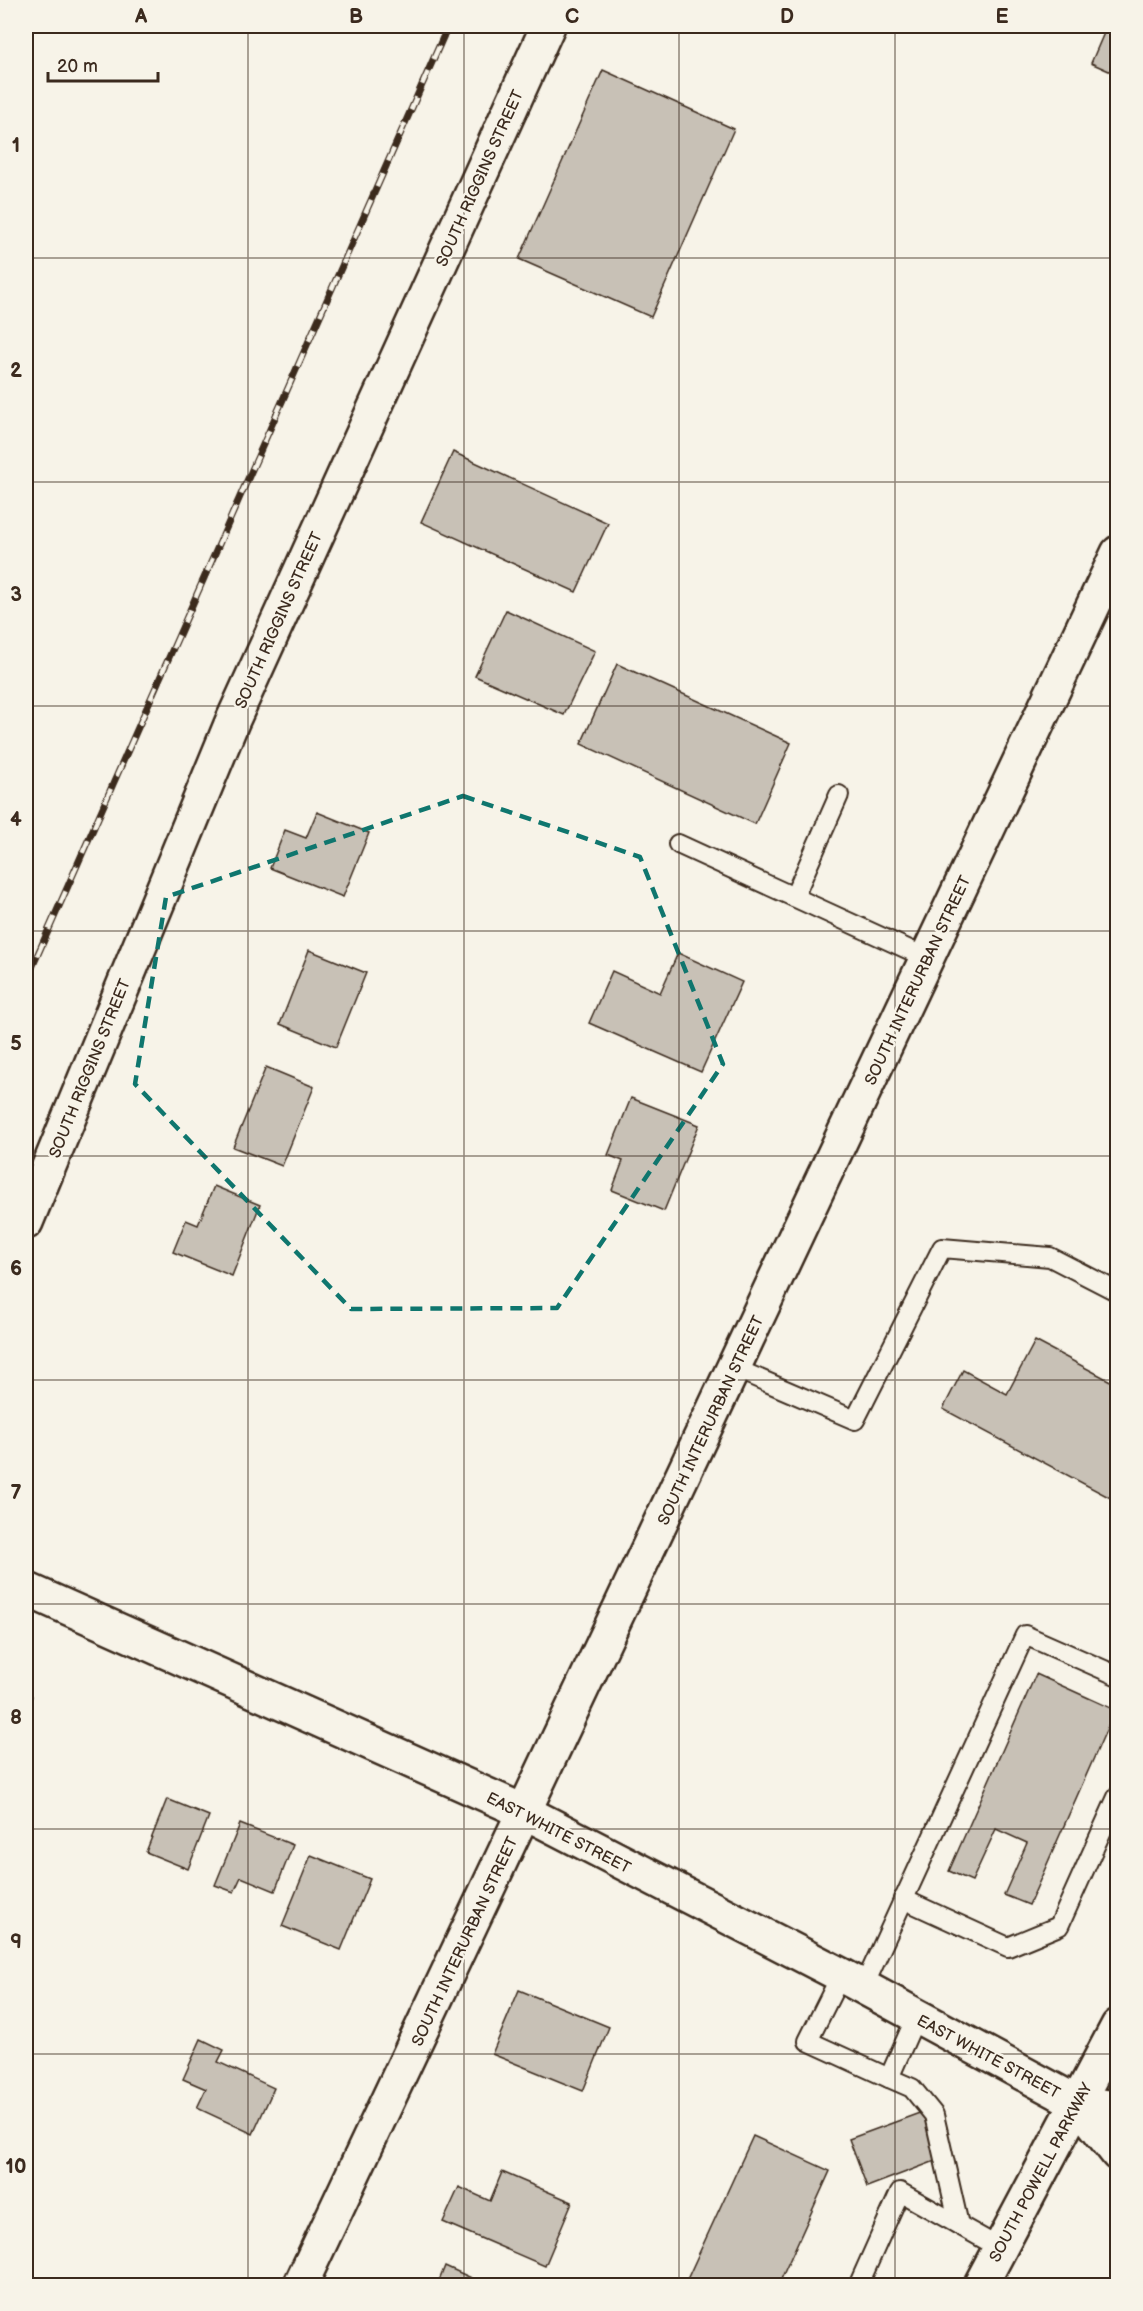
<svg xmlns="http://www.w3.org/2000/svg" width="1143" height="2311" viewBox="0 0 1143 2311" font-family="'Balsamiq Sans',sans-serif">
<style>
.building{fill:#c8c1b6;stroke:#3b2a1e;stroke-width:1.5}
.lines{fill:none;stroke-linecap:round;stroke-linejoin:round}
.lane-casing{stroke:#3b2a1e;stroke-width:22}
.street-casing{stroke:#3b2a1e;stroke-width:38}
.secondary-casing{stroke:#3b2a1e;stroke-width:38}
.primary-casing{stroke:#3b2a1e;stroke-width:38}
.lane{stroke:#f7f3e8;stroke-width:18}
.street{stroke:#f7f3e8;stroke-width:33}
.secondary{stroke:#f7f3e8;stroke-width:33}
.primary{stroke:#f7f3e8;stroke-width:33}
.rail-casing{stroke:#3b2a1e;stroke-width:7}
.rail{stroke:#f7f3e8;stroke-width:4.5;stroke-dasharray:14;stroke-linecap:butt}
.marked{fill:none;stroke:#0f766e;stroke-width:4.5;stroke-dasharray:12 8;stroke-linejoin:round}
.grid{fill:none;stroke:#3b2a1e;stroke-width:1.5;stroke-opacity:0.55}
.labels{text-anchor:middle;stroke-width:5;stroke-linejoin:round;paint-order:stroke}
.street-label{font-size:16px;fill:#3b2a1e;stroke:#f7f3e8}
.neatline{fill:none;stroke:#3b2a1e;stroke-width:2}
.grid-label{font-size:20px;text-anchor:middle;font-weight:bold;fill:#3b2a1e}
</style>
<rect width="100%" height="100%" fill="#f7f3e8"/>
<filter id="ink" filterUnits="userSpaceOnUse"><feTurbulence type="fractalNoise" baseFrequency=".0167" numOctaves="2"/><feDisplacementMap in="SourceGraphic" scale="12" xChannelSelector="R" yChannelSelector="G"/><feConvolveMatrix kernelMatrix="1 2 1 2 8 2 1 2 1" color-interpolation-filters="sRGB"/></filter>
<g filter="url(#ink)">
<g class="building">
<path d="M1107,26H1118V75L1091,63Z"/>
<path d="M603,70L734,129L651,317L519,259Z"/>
<path d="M453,452L608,523L576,592L421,522Z"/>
<path d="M506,610L595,651L564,715L475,676Z"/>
<path d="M617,664L791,743L755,824L581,744Z"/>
<path d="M317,812L369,833L343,897L270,868L285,830L306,838Z"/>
<path d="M309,950L366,973L336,1047L280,1024Z"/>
<path d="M678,953L742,982L701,1072L589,1023L612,971L660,993Z"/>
<path d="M266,1067L314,1087L282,1166L233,1147Z"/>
<path d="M631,1098L699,1125L664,1211L612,1190L623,1161L608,1155Z"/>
<path d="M214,1186L260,1205L232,1276L173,1252L186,1220L198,1225Z"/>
<path d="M1035,1341L1118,1385V1502L943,1409L963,1370L1007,1394Z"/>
<path d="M1036,1674L1115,1710L1029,1905L1004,1895L1027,1843L996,1829L972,1881L949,1871Z"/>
<path d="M26,1693L32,1696L26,1712Z"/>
<path d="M167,1799L209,1816L188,1869L146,1852Z"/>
<path d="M240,1824L293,1845L275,1891L241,1877L234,1892L215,1885Z"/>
<path d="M311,1855L370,1879L341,1950L282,1926Z"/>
<path d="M519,1990L609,2027L583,2091L492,2054Z"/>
<path d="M201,2039L224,2050L218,2062L274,2088L253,2134L197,2108L206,2089L183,2079Z"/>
<path d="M925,2111L943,2158L867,2187L849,2139Z"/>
<path d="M753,2136L830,2171L778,2286H684Z"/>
<path d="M502,2172L572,2202L545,2266L443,2222L459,2187L490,2201Z"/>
<path d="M445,2266L489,2286H437Z"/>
</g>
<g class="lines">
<g class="lane-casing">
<g id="lane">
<path d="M678,844L927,958"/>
<path d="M794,897L839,795"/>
<path d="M734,1368L855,1420L942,1248L1050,1257L1118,1292"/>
<path d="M903,1899L1008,1947L1059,1926L1118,1795"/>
<path d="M841,1975L808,2041L889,2078"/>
<path d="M863,1988L1025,1635L1118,1676"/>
<path d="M916,2017L889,2078L912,2088L934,2115L959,2225"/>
<path d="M858,2286L900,2192L1000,2248"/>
</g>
</g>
<g class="street-casing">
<g id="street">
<path d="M26,1222L232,722L548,26"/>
<path d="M300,2286L1118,553"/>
</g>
</g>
<g class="secondary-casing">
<g id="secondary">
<path d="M26,1589L525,1812L841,1975L1078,2103L1118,2108"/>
<path d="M1078,2103L1118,2154"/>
</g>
</g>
<g class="primary-casing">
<path id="primary" d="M980,2286L1118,2026"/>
</g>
<use href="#lane" class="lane"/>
<use href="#street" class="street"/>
<use href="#secondary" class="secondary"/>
<use href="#primary" class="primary"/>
<g class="rail-casing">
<path id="rail" d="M26,981L448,26"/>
</g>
<use href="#rail" class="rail"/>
</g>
</g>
<path class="marked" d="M463,796L640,857L723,1064L557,1308L351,1309L135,1084L166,897Z"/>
<path class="grid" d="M248,26V2286M464,26V2286M679,26V2286M895,26V2286M26,258H1118M26,482H1118M26,706H1118M26,931H1118M26,1156H1118M26,1380H1118M26,1604H1118M26,1829H1118M26,2054H1118"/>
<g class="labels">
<g class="street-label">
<text transform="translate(479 178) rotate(-66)" y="6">SOUTH RIGGINS STREET</text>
<text transform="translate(278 620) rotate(-66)" y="6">SOUTH RIGGINS STREET</text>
<text transform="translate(917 980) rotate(-65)" y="6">SOUTH INTERURBAN STREET</text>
<text transform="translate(89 1068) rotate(-68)" y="6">SOUTH RIGGINS STREET</text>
<text transform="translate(710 1420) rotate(-65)" y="6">SOUTH INTERURBAN STREET</text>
<text transform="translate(559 1832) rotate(27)" y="6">EAST WHITE STREET</text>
<text transform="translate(464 1941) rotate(-65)" y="6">SOUTH INTERURBAN STREET</text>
<text transform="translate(989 2056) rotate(28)" y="6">EAST WHITE STREET</text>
<text transform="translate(1040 2172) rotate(-62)" y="6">SOUTH POWELL PARKWAY</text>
</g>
</g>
<rect width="1143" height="2311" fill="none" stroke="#f7f3e8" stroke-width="66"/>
<path d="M48 72v9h110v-9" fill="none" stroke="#3b2a1e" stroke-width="3"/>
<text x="57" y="72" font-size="18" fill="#3b2a1e" stroke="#f7f3e8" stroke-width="4.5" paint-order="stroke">20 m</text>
<rect x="33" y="33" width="1077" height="2245" class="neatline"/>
<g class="grid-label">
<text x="141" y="23">A</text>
<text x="356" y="23">B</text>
<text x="572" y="23">C</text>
<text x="787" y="23">D</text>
<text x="1002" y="23">E</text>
<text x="16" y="152">1</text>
<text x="16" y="377">2</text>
<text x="16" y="601">3</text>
<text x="16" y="826">4</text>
<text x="16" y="1050">5</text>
<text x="16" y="1275">6</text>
<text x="16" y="1499">7</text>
<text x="16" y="1724">8</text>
<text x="16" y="1948">9</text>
<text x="16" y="2173">10</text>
</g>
</svg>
